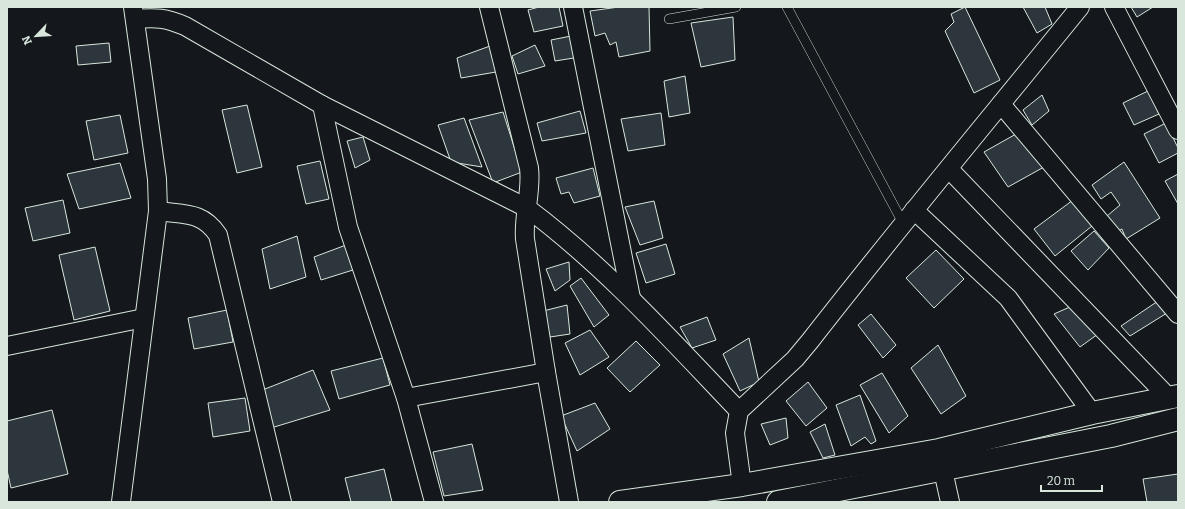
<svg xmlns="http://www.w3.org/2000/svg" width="1185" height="509" viewBox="0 0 1185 509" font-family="Bitter,serif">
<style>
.building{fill:#2c363c;stroke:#d8e6dc}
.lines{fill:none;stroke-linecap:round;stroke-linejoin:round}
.lane-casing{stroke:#d8e6dc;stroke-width:10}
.street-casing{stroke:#d8e6dc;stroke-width:20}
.secondary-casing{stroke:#d8e6dc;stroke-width:24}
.lane{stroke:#14181c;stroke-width:9}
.street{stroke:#14181c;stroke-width:18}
.secondary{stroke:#14181c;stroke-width:22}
</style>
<rect width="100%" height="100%" fill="#14181c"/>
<g class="building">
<path d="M539,7H559L563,26L534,32L528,10Z"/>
<path d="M619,7H649L650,51L619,57L616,42L610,45L605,33L595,36L590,11Z"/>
<path d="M965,7L1000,80L974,93L945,31L954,22L951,14Z"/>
<path d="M1023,7H1045L1052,24L1037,33Z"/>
<path d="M1131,7H1153L1137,17Z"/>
<path d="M733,17L735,60L701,67L691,23Z"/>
<path d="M576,35L580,57L555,61L551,40Z"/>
<path d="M109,43L111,62L78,65L76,46Z"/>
<path d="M535,45L545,66L518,74L512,56Z"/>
<path d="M490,46L496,72L461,78L457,58Z"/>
<path d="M685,76L690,113L669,117L664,81Z"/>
<path d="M1148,91L1159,114L1134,125L1123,103Z"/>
<path d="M1042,95L1049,111L1032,125L1023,110Z"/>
<path d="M247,105L262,167L237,173L222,110Z"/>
<path d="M580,111L586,133L542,141L537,123Z"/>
<path d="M503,112L522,172L493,183L469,120Z"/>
<path d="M661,113L665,145L628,151L621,119Z"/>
<path d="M120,115L128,153L94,160L86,121Z"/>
<path d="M464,118L482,167L451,162L438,125Z"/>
<path d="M1166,123L1178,148V153L1159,163L1144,134Z"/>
<path d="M1016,134L1044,167L1008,187L984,152Z"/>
<path d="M363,137L370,160L355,168L347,141Z"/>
<path d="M320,161L329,199L306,204L297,166Z"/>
<path d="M1124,162L1160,218L1126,239L1122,229L1116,232L1107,216L1120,205L1111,192L1101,199L1092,185Z"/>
<path d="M120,163L131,198L79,209L67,174Z"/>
<path d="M593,168L600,196L574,203L569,192L561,194L556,178Z"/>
<path d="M1178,174V204L1165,181Z"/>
<path d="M63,200L70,233L33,241L25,208Z"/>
<path d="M1073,200L1092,226L1055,256L1034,229Z"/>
<path d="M654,201L663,238L640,245L625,207Z"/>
<path d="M1094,231L1109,248L1088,270L1071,251Z"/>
<path d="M297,236L306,277L270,289L262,249Z"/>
<path d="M666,244L675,274L646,283L636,253Z"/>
<path d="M346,245L353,270L321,280L314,257Z"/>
<path d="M95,247L110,311L74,320L59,255Z"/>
<path d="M936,250L964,279L934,308L906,278Z"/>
<path d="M569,262L570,280L555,291L546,269Z"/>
<path d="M581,278L609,315L594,327L570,286Z"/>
<path d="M1158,301L1167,313L1130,336L1121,326Z"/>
<path d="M567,305L570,334L550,337L543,311Z"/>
<path d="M1072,306L1098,334L1080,347L1054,314Z"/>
<path d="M227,310L233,342L194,349L188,318Z"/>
<path d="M871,314L896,345L883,358L858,325Z"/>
<path d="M707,317L716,340L692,348L680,327Z"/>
<path d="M590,330L609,357L580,375L565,343Z"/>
<path d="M749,338L759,382L740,391L723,354Z"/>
<path d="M636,341L660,365L630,392L607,368Z"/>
<path d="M938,345L966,396L941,414L911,368Z"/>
<path d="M383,358L390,385L339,399L331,371Z"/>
<path d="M313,370L330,410L271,428L260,391Z"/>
<path d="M882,373L908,416L889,433L860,385Z"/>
<path d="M808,382L827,408L806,426L786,401Z"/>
<path d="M860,395L876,441L871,444L865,437L851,446L836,405Z"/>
<path d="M245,398L250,431L213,437L208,403Z"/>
<path d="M595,403L610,429L577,451L561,416Z"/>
<path d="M52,410L68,474L11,488L7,470V421Z"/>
<path d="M786,418L788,438L770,445L761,424Z"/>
<path d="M825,424L835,455L823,458L810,432Z"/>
<path d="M472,444L483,490L444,496L433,452Z"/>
<path d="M384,469L392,502H351L345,478Z"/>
<path d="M1178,474V502H1147L1143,479Z"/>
</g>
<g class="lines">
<g class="lane-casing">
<g id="lane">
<path d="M787,7L903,223"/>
<path d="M669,19L736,7"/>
</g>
</g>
<g class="street-casing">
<g id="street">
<path d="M489,7L529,168C532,192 523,215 525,239L546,372L569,502"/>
<path d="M573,7L631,298"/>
<path d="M1114,7L1178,130"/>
<path d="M135,19C156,17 166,18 185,26L322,105L527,208C606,267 672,341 739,411"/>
<path d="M1001,104L1178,314"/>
<path d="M322,105L348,227L406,398L434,502"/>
<path d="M949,169L1169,398"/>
<path d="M914,210L1008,298L1092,413"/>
<path d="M158,211C184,215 202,211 218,235L282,502"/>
<path d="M7,346L144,318"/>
<path d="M406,398L546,372"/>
<path d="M940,457L950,502"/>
<path d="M742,485L735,433L739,411L795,359L810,341C898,228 990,118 1080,7"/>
<path d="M121,502L158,211L157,179L133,7"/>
</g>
</g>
<g class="secondary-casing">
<g id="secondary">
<path d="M620,502L742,485L939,450L1092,413L1178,396"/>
<path d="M778,502L1111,436L1178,419"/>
</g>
</g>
<use href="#lane" class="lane"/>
<use href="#street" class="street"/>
<use href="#secondary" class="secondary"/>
</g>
<rect width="1185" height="509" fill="none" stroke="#d8e6dc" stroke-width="16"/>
<g transform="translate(36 36) rotate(245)" stroke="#14181c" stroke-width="3" paint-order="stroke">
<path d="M0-3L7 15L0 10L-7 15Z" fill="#d8e6dc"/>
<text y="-6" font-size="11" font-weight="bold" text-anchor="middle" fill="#d8e6dc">N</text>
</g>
<path d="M1041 485v6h61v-6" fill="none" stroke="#d8e6dc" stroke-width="2"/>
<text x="1047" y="485" font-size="12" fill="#d8e6dc" stroke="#14181c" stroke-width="3" paint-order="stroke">20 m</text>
</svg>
